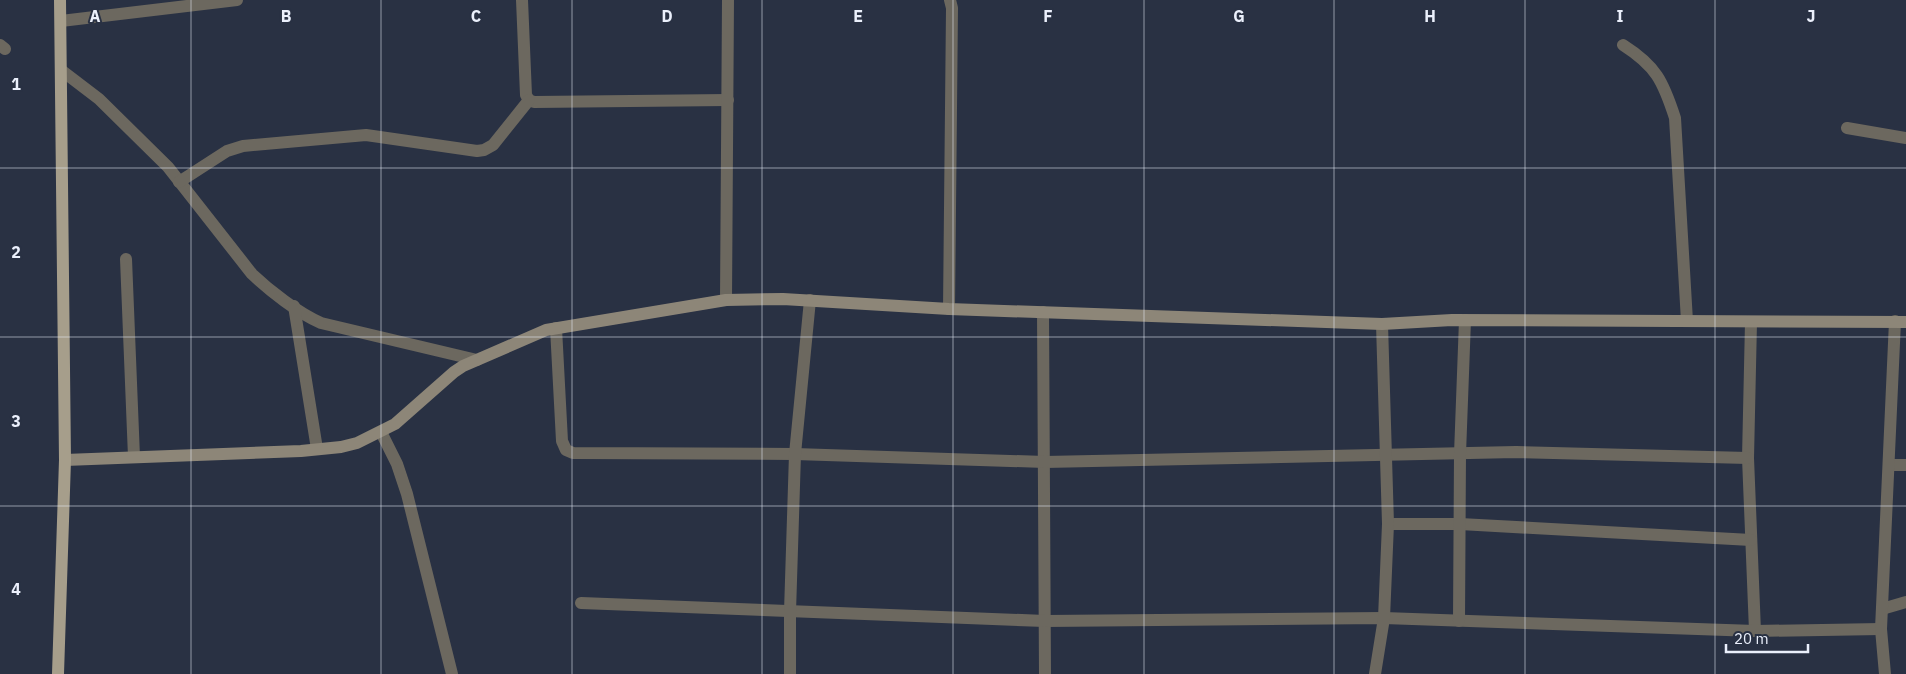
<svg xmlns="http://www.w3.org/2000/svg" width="1906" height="674" viewBox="0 0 1906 674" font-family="'IBM Plex Sans',sans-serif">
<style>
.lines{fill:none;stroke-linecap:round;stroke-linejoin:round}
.lane{stroke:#6c685f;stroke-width:12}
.street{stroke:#6c685f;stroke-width:12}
.secondary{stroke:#8d8678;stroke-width:12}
.primary{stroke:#a69e8b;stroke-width:12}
.grid{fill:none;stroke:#ebf0fc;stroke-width:1;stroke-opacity:0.55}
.grid-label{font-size:16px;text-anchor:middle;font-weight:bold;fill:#ebf0fc;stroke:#293143;stroke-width:4;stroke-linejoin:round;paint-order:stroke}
</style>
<rect width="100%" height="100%" fill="#293143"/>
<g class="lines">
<path class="lane" d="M0,45L5,49"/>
<g class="street">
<path d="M522,0L526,95L529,100L534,102L728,100"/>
<path d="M61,21L237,0"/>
<path d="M1623,45C1656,66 1663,81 1675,118L1687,321"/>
<path d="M61,70L99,99L168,167L252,274C270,291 298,313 321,323L477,360"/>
<path d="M1847,128L1906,138"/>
<path d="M179,182L227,151L243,146L366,135L477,151L484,150L493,145L529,100"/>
<path d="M126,259L134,457"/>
<path d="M726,300L728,0"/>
<path d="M294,306L317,449"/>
<path d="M949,309L952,8L950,0"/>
<path d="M1043,312L1045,674"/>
<path d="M1751,322L1748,458L1755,631"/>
<path d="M556,328L562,441L566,450L573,453L795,454L1045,462L1516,452L1748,458"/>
<path d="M381,432L397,464L407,494L452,674"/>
<path d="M1889,465H1906"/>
<path d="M1388,524H1460L1751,540"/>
<path d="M581,603L1045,621L1384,618L1755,631L1881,629"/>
<path d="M1882,609L1906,602"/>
<path d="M1459,621L1460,454L1465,320"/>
<path d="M790,674V612L795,454L810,300"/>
<path d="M1375,674L1384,618L1388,524L1382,324"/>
<path d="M1885,674L1881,629L1895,321"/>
</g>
<path class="secondary" d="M65,460L301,451L341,447L357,443L395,424L454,372L463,366L546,330L726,300L783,299L949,309L1382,324L1452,320L1906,322"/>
<path class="primary" d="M58,674L65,460L60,0"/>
</g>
<path class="grid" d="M191,0V674M381,0V674M572,0V674M762,0V674M953,0V674M1144,0V674M1334,0V674M1525,0V674M1715,0V674M0,168H1906M0,337H1906M0,506H1906"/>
<g class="grid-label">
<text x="95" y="22">A</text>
<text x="286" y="22">B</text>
<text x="476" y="22">C</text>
<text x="667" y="22">D</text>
<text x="858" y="22">E</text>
<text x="1048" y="22">F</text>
<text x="1239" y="22">G</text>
<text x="1430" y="22">H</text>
<text x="1620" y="22">I</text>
<text x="1811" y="22">J</text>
<text x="16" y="90">1</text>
<text x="16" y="258">2</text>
<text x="16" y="427">3</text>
<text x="16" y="595">4</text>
</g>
<path d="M1726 644v8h82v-8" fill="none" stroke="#ebf0fc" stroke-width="2.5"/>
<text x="1734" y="644" font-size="15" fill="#ebf0fc" stroke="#293143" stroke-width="4" paint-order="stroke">20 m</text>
</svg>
